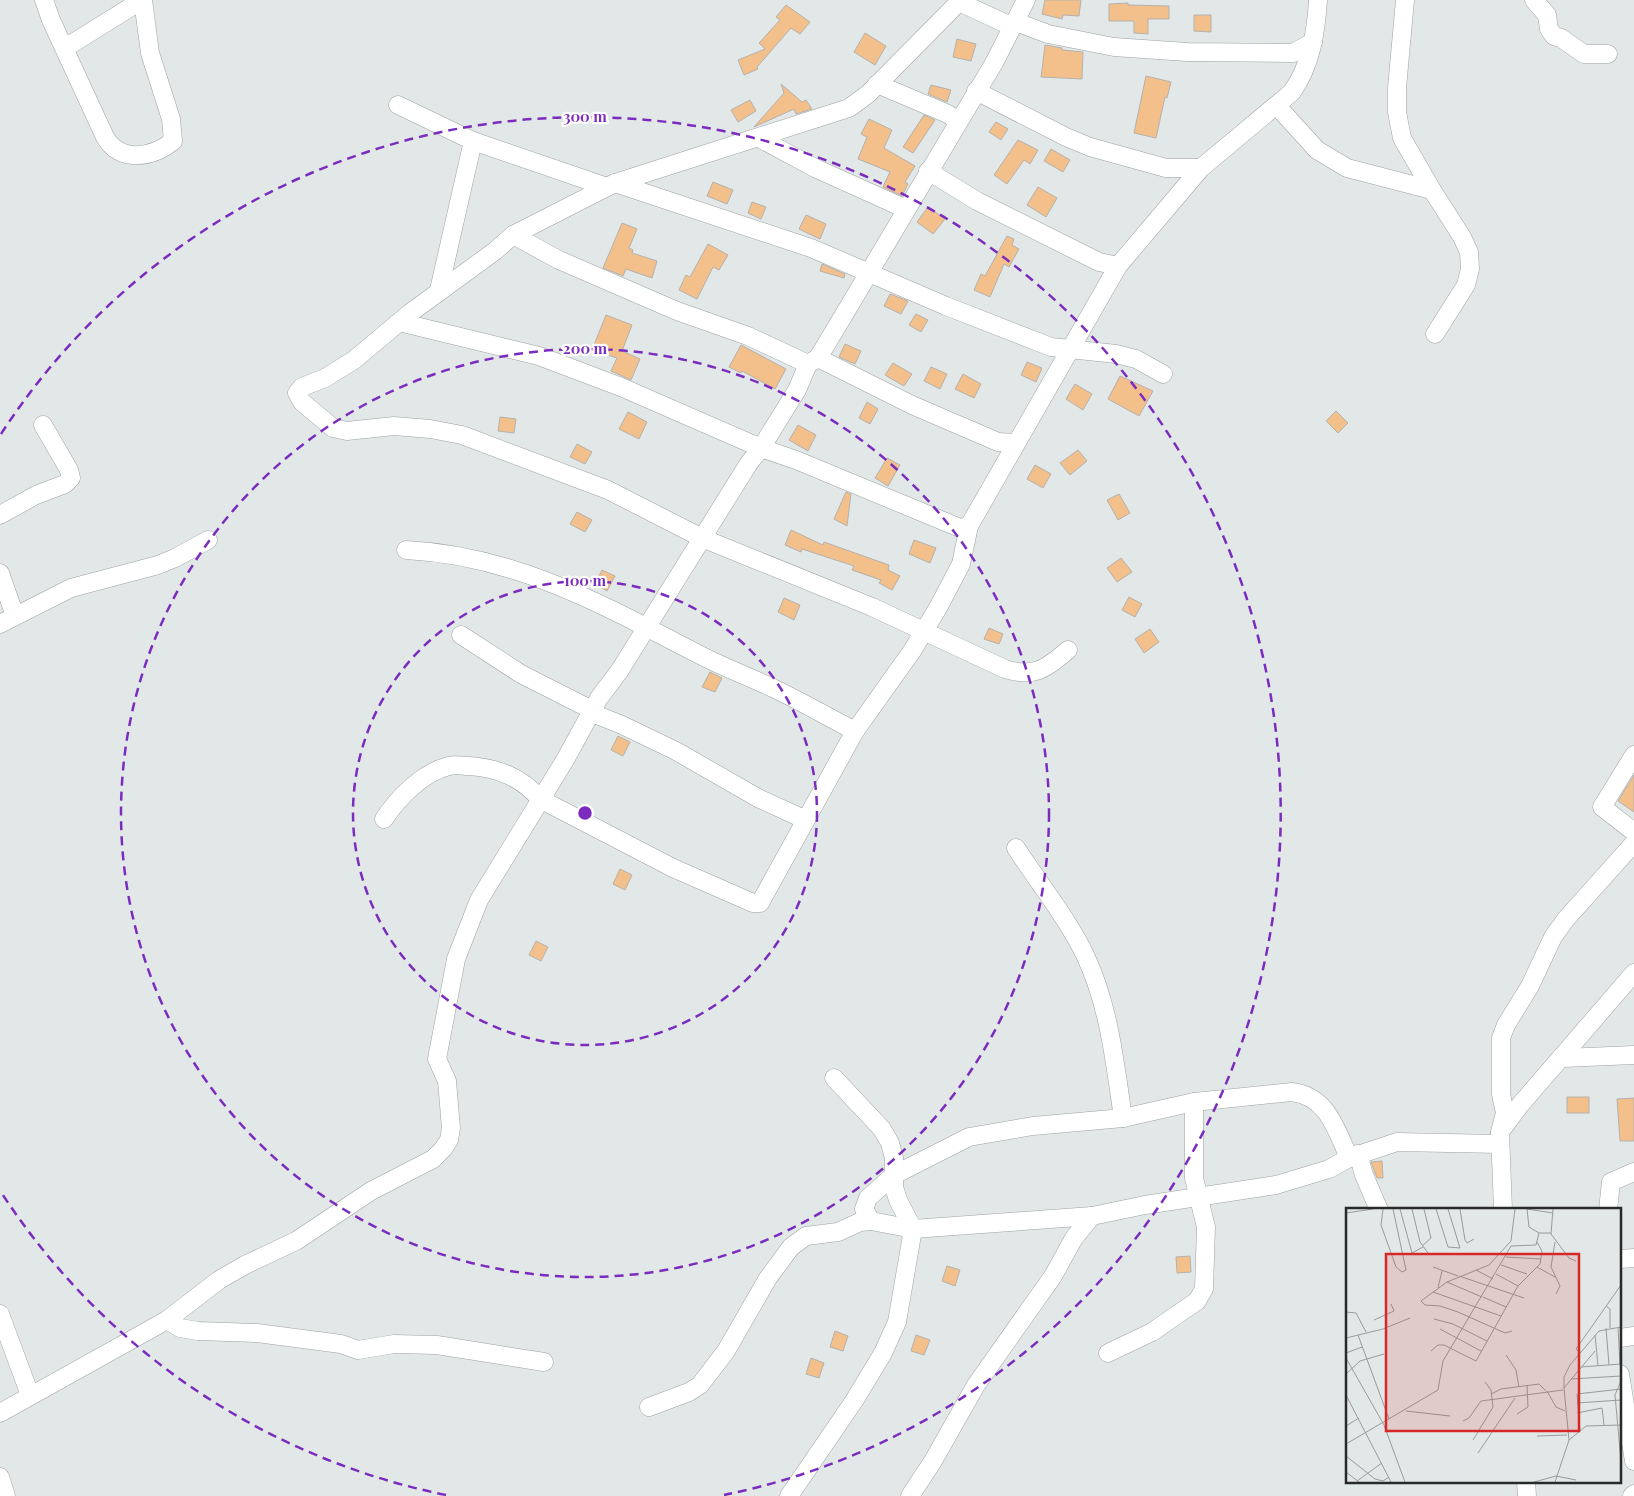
<svg xmlns="http://www.w3.org/2000/svg" width="1634" height="1496" viewBox="0 0 1634 1496" font-family="'Playfair Display',serif">
<style>
.building{fill:#f3c08c;stroke:#b4b1ad}
.lines{fill:none;stroke-linecap:round;stroke-linejoin:round}
.street-casing{stroke:#9da2a2;stroke-width:19}
.street{stroke:#fff;stroke-width:18}
.ring{fill:none;stroke:#7b2cbf;stroke-width:2.5;stroke-dasharray:9 6}
.inset-road{fill:none;stroke:#989c9b;stroke-width:1}
.view{fill:#d62828;fill-opacity:0.15;stroke:#d62828;stroke-width:2.5}
.inset-edge{fill:none;stroke:#282a2a;stroke-width:2.5}
.centre{fill:#7b2cbf;stroke:#fff;stroke-width:2.5}
.ring-label{font-size:15px;text-anchor:middle;font-weight:bold;fill:#7b2cbf;stroke:#fff;stroke-width:4.5;stroke-linejoin:round;paint-order:stroke}
</style>
<rect width="100%" height="100%" fill="#e2e8e7"/>
<g class="building">
<path d="M1045,0H1081L1079,16L1063,15L1062,19L1042,14Z"/>
<path d="M1128,3V5L1169,6V19H1148V34L1134,33V21H1109V4Z"/>
<path d="M786,5L810,22L800,34L791,28L757,67L758,69L744,75L738,60L765,49L759,43L780,20L776,17Z"/>
<path d="M1194,15H1211V32L1194,31Z"/>
<path d="M865,33L886,46L875,65L854,52Z"/>
<path d="M957,39L976,44L971,61L953,57Z"/>
<path d="M1045,45L1062,48V50L1083,52L1082,79L1041,77Z"/>
<path d="M1146,76L1171,82L1167,98L1165,97L1156,138L1134,133Z"/>
<path d="M781,84L802,102L806,100L812,109L796,114L794,109L754,127L784,93Z"/>
<path d="M931,85L951,90L947,102L928,94Z"/>
<path d="M750,100L756,111L738,122L731,110Z"/>
<path d="M924,115L935,120L913,153L903,147Z"/>
<path d="M869,119L892,130L884,148L915,166L905,182L908,184L902,196L883,187L890,172L858,159L867,137L861,134Z"/>
<path d="M996,122L1008,129L1001,140L989,132Z"/>
<path d="M1018,140L1038,150L1030,164L1024,160L1007,184L994,175Z"/>
<path d="M1051,149L1070,160L1063,172L1044,161Z"/>
<path d="M713,182L733,190L727,204L707,196Z"/>
<path d="M1038,187L1057,198L1046,217L1027,205Z"/>
<path d="M752,202L766,207L761,219L748,213Z"/>
<path d="M928,207L945,219L933,234L917,222Z"/>
<path d="M806,215L826,224L820,239L799,229Z"/>
<path d="M622,223L637,229L629,248L633,250L632,253L657,261L652,278L626,269L623,276L603,268Z"/>
<path d="M1007,236L1014,239L1012,245L1019,249L1009,267L1004,264L990,297L974,290L981,274L985,276Z"/>
<path d="M708,244L728,255L719,270L713,267L697,299L679,290L686,275L690,277Z"/>
<path d="M822,264L845,274L844,278L820,271Z"/>
<path d="M890,294L908,301L901,314L884,306Z"/>
<path d="M916,314L928,320L921,332L909,325Z"/>
<path d="M606,315L632,325L622,351L640,359L631,380L611,371L617,358L592,350Z"/>
<path d="M845,344L861,351L855,364L839,357Z"/>
<path d="M741,345L786,369L775,389L742,371L741,373L729,367Z"/>
<path d="M1027,362L1042,368L1036,382L1021,375Z"/>
<path d="M893,363L912,374L904,386L885,375Z"/>
<path d="M931,367L947,374L940,389L924,381Z"/>
<path d="M963,374L981,384L974,398L955,389Z"/>
<path d="M1120,376L1153,391L1139,416L1108,399Z"/>
<path d="M1075,384L1092,394L1083,410L1066,399Z"/>
<path d="M867,402L878,409L870,424L859,418Z"/>
<path d="M1336,411L1348,423L1338,433L1326,421Z"/>
<path d="M628,412L647,422L639,439L619,429Z"/>
<path d="M500,417L516,419L514,433L498,431Z"/>
<path d="M798,425L816,435L808,451L789,440Z"/>
<path d="M577,444L592,452L585,464L570,457Z"/>
<path d="M1078,450L1087,461L1070,475L1060,463Z"/>
<path d="M887,458L900,465L888,486L875,478Z"/>
<path d="M1035,465L1051,474L1043,488L1027,479Z"/>
<path d="M846,492L851,494L847,526L834,519Z"/>
<path d="M1119,494L1130,513L1118,520L1107,500Z"/>
<path d="M577,512L592,520L585,532L570,524Z"/>
<path d="M791,530L823,545L824,542L889,565L888,570L900,576L892,590L879,583L881,580L852,570L854,566L802,549L801,552L785,545Z"/>
<path d="M914,540L936,548L930,563L909,554Z"/>
<path d="M1121,558L1132,572L1117,582L1107,568Z"/>
<path d="M602,570L615,576L607,591L595,584Z"/>
<path d="M1129,597L1142,604L1135,617L1122,610Z"/>
<path d="M784,598L800,605L794,620L778,612Z"/>
<path d="M989,628L1003,634L999,644L984,639Z"/>
<path d="M1150,629L1159,642L1144,653L1135,639Z"/>
<path d="M710,672L722,678L715,692L702,687Z"/>
<path d="M618,736L630,742L623,756L611,750Z"/>
<path d="M1634,775V812L1618,801Z"/>
<path d="M620,869L632,875L625,890L613,884Z"/>
<path d="M536,941L548,947L541,961L529,955Z"/>
<rect x="1567" y="1097" width="22" height="16"/>
<path d="M1634,1098V1141H1620L1617,1099Z"/>
<path d="M1382,1161L1383,1178H1377L1371,1162Z"/>
<path d="M1190,1256L1191,1272L1177,1273L1176,1257Z"/>
<path d="M947,1266L960,1270L955,1286L942,1281Z"/>
<path d="M835,1331L848,1336L843,1351L830,1347Z"/>
<path d="M916,1335L930,1340L924,1355L911,1351Z"/>
<path d="M811,1358L824,1363L819,1378L806,1374Z"/>
</g>
<g class="lines">
<g class="street-casing">
<g id="street">
<path d="M44,0L51,20L105,137C120,163 152,158 173,141L171,119L150,53L143,0"/>
<path d="M961,0L868,94L849,108L615,183L513,235L495,251L410,313L354,360L325,378L302,387L297,393L302,402L333,428L347,431L394,426L430,429L462,435L608,490L702,538L872,607L1005,669C1034,678 1046,669 1068,650"/>
<path d="M1405,0L1397,88V112L1402,138L1432,190L1462,237L1469,252L1470,269L1466,285L1435,334"/>
<path d="M1534,0L1547,15L1549,29L1554,36L1561,38L1584,54H1608"/>
<path d="M959,2L1013,27"/>
<path d="M1016,22L1048,34L1114,47L1187,52L1293,53L1313,42"/>
<path d="M65,48L142,0"/>
<path d="M877,84L948,114L958,121"/>
<path d="M976,91L1066,137L1090,147L1166,168H1201"/>
<path d="M398,105L473,141L607,187"/>
<path d="M1277,106L1317,150L1347,168L1432,190"/>
<path d="M759,138L815,168L906,209"/>
<path d="M928,171L977,201L1099,262L1118,266"/>
<path d="M615,183L811,248L946,306L1051,347L1116,354L1136,359L1163,374"/>
<path d="M513,235L559,260L677,311L748,336L808,364"/>
<path d="M439,290L473,141"/>
<path d="M399,322L539,356L621,387L761,448L796,460L960,528L969,526"/>
<path d="M818,358L912,405L998,442L1016,443"/>
<path d="M0,515L36,495L65,484L71,478L69,470L43,425"/>
<path d="M406,550C520,556 606,607 706,658C728,669 752,678 775,689C802,702 828,717 855,731"/>
<path d="M0,573L15,616"/>
<path d="M0,624L71,588L158,565L175,558L208,540"/>
<path d="M461,635L521,674L588,708L592,713L622,725L676,751L758,798L806,820"/>
<path d="M1634,755L1602,807L1634,832"/>
<path d="M384,819C398,798 423,772 449,766C455,764 462,766 469,766C498,768 521,777 540,799L673,868L753,903H760L855,731L912,651L939,606L961,564L969,526L1118,266L1201,168L1292,92C1311,65 1316,32 1318,0"/>
<path d="M1016,848C1038,882 1068,919 1085,955C1109,1005 1115,1063 1123,1118"/>
<path d="M1563,1058L1634,1055"/>
<path d="M1500,1132L1505,1113L1501,1094V1038L1506,1025L1530,986L1553,937L1566,919L1634,843"/>
<path d="M1358,1154L1364,1175L1379,1210"/>
<path d="M1503,1210L1500,1132L1520,1105L1634,973"/>
<path d="M1608,1210L1611,1182L1634,1172"/>
<path d="M871,1221L864,1209L868,1198L894,1175L969,1137L1033,1126L1123,1118L1194,1102L1292,1092C1327,1096 1336,1129 1349,1158"/>
<path d="M1620,1259L1634,1258"/>
<path d="M0,1314L30,1395"/>
<path d="M167,1320L180,1328L198,1331L257,1333L341,1344L358,1350L394,1344L437,1345L544,1362"/>
<path d="M1620,1338L1634,1336"/>
<path d="M1108,1353L1152,1332L1197,1301L1204,1289L1206,1227L1194,1178V1102"/>
<path d="M1620,1374L1634,1461"/>
<path d="M649,1407L689,1392L700,1385L726,1351L768,1278L791,1247L806,1236L838,1232L860,1222L871,1221L913,1229L1092,1216L1145,1205L1276,1185L1329,1169L1349,1158L1397,1142L1500,1144"/>
<path d="M0,1413L167,1320L219,1280L245,1265L296,1241L371,1191L433,1159L443,1149L449,1140L451,1128L447,1081L437,1059L456,959L479,900L565,760L599,698L620,670L749,463L761,448L797,390L808,364L818,358L836,328L994,63L1026,0"/>
<path d="M0,1477L6,1496"/>
<path d="M1526,1482L1527,1496"/>
<path d="M789,1496L854,1401L883,1353L897,1322L913,1229L898,1200L894,1187V1158L890,1143L882,1129L834,1078"/>
<path d="M910,1496L933,1461L976,1385L1053,1276L1074,1238L1092,1216"/>
<path d="M1632,1496L1634,1494"/>
</g>
</g>
<use href="#street" class="street"/>
</g>
<g class="ring">
<circle cx="585" cy="813" r="232"/>
<circle cx="585" cy="813" r="464"/>
<path d="M446 1495A696 696 0 0 1 1 1192M1 434A696 696 0 1 1 724 1495"/>
</g>
<g transform="translate(1346 1208)">
<rect width="275" height="275" fill="#e2e8e7"/>
<path class="inset-road" d="M37,1L35,17L50,59L56,64L60,62L47,1M54,1L66,45L77,39M66,1L74,34L82,45M90,1L102,39L114,40L102,1M114,1L119,32L121,35L128,31M181,1L183,19L193,25H205M181,1L207,5M207,1L205,26L223,50L230,53M0,5L27,1M209,34L205,59L214,78L210,86M76,38L85,30L78,1M165,38L190,37L193,25M160,49L195,51M155,57L181,66M87,59L112,68M191,59L209,69M130,62L147,71M150,66L172,78M113,68L178,90M101,74L136,89M92,80L96,63M87,84L155,108M137,89L160,99M260,98L264,101V120M0,104L10,105L20,124M88,111L107,116L141,133M28,112L48,103L45,96M260,120L263,157M272,120L274,156M94,121L135,143M166,123L159,125L112,104L94,98L79,97L75,93L101,74L143,57L165,33L169,1M12,127L43,211M249,127L252,158M0,130L37,121L64,110M85,143L92,137H98L130,153L172,78L194,56L196,43L191,34M0,145L16,139M234,145L230,141L275,77M160,147L170,162L173,179M0,150L38,217L59,274M235,159L275,156M0,166L14,153L38,146M225,171L275,168M275,173L269,187L275,253M218,180V169L224,157L253,123L275,119M201,183L210,199L219,203M145,186L155,181L193,176L200,183M0,187L45,274M231,195L275,192M60,203L104,208M231,205L256,200L258,217M171,206L182,199L181,177M117,213L123,210L135,193L217,182M0,218L13,210M234,223L231,186L275,181M191,228L221,227M127,232L147,199L145,182L139,174M223,232L218,180L249,143M0,236L92,182L97,153L165,38M132,245L169,190M0,248L29,271L37,273L43,269M0,264L13,274M11,273L36,255M188,274L210,268L230,272M209,274L223,232L240,218L275,217"/>
<path class="view" d="M40,46H233V223H40Z"/>
<rect width="275" height="275" class="inset-edge"/>
</g>
<circle cx="585" cy="813" r="8" class="centre"/>
<g class="ring-label">
<text x="585" y="122">300 m</text>
<text x="585" y="354">200 m</text>
<text x="585" y="586">100 m</text>
</g>
</svg>
